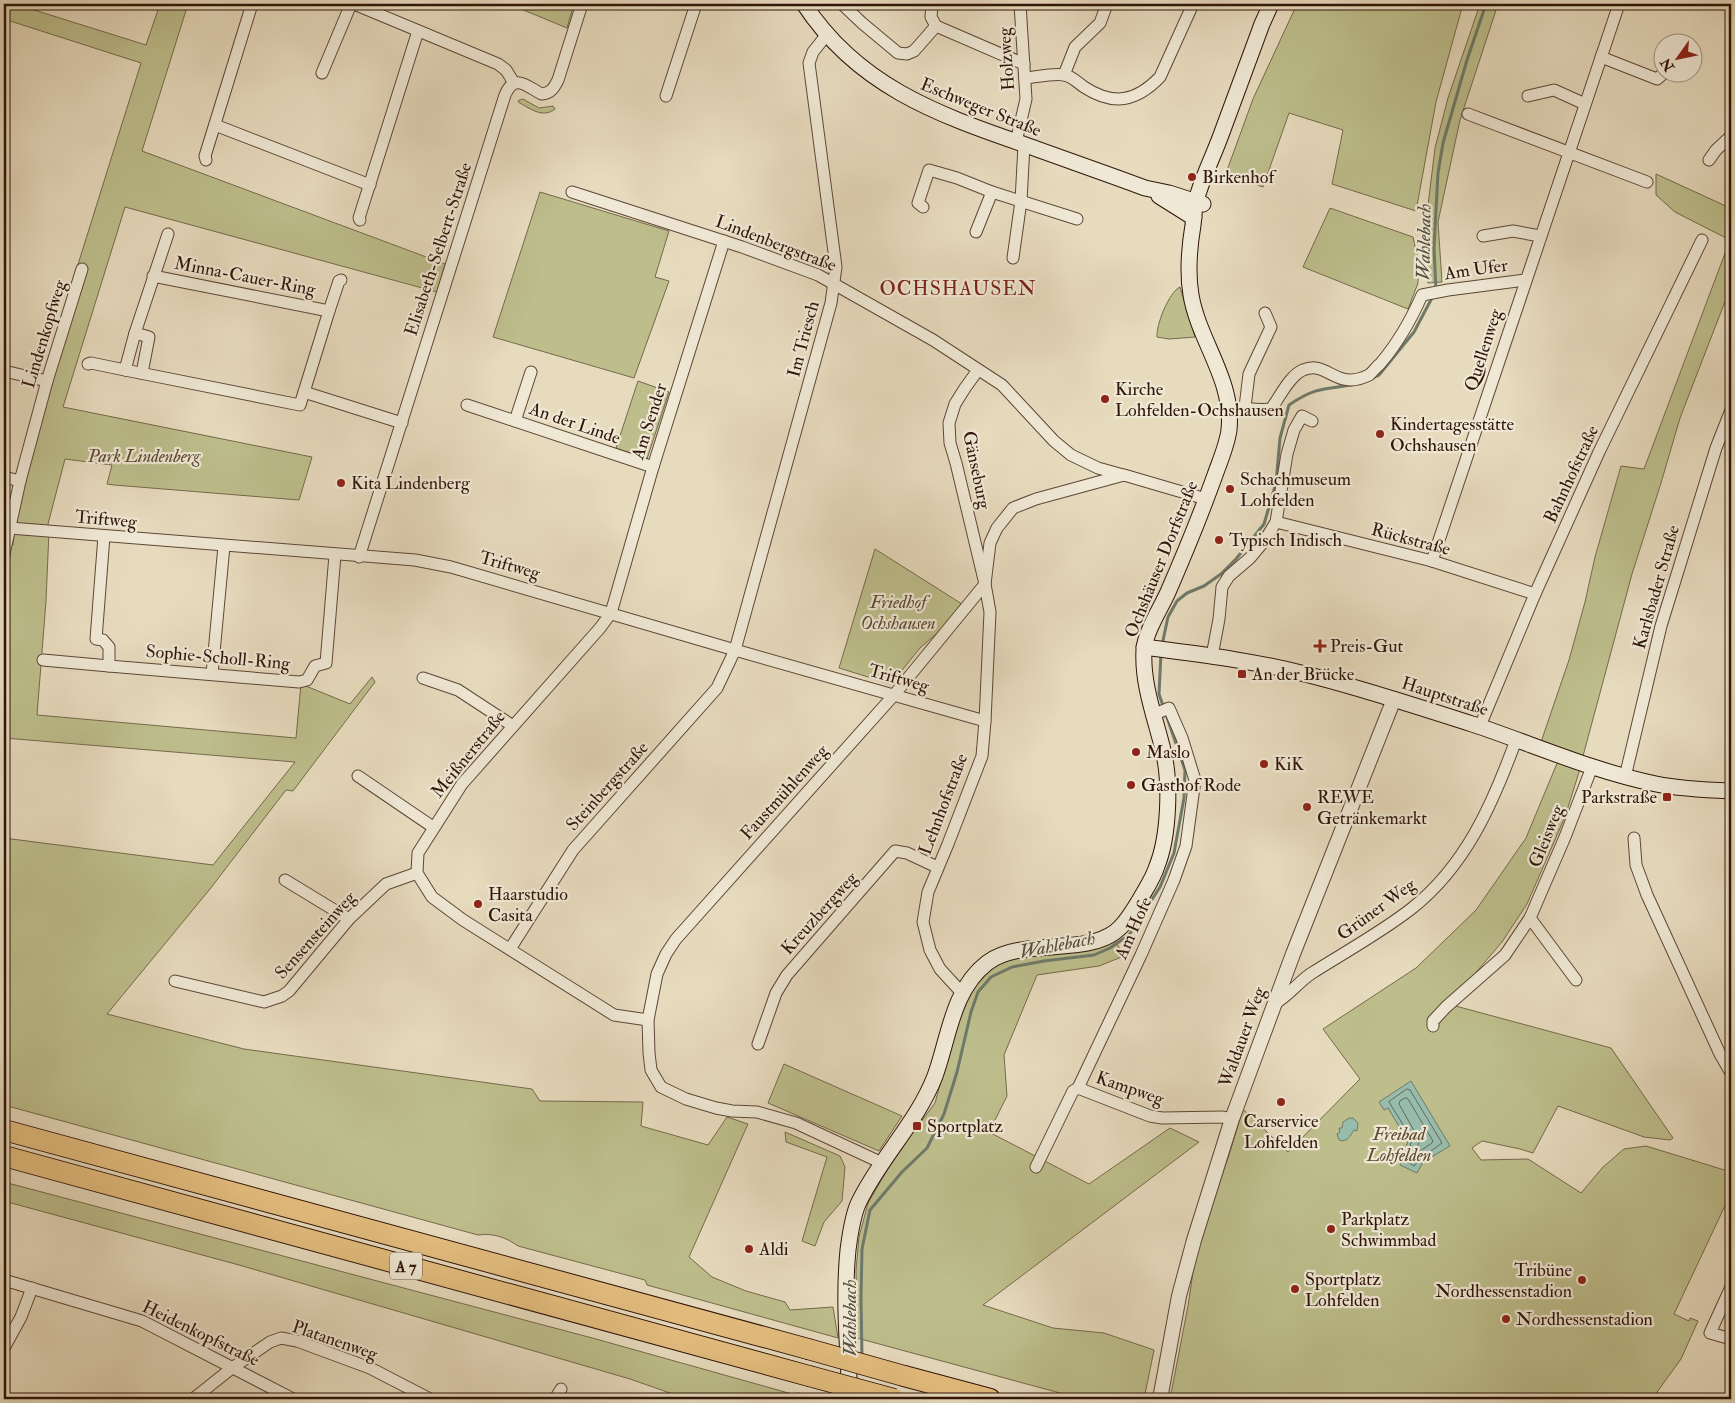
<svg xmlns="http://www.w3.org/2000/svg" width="1735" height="1403" viewBox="0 0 1735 1403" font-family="'IM FELL Double Pica',serif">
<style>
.green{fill:#bdbe8c;stroke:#76694a}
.water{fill:#98bcab;stroke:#6e796a}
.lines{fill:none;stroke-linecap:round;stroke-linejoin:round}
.shore{stroke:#64685a;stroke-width:1}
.stream{stroke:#6e796a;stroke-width:3}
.minor-casing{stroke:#5d4636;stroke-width:13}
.tertiary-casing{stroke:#5d4636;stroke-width:16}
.secondary-casing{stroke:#2f1408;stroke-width:17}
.motorway-casing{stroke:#2f1408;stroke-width:22}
.minor{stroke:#efe8d5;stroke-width:11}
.tertiary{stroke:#efe8d5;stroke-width:14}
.secondary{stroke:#efe8d5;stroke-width:15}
.motorway{stroke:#e4be7f;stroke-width:20}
.motorway-bridge-casing{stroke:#2f1408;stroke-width:22;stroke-linecap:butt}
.motorway-bridge{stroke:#e4be7f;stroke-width:20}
.poi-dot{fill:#8f2418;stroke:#efe8d5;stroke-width:2}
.labels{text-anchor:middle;stroke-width:4.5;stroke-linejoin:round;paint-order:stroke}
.shield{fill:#efe8d5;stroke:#695446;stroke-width:1}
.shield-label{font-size:16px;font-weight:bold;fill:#2f1408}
.street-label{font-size:18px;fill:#2f1408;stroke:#efe8d5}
.poi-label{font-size:18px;fill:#2f1408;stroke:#efe8d5;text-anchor:start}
.park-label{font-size:18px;font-style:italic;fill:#5a4730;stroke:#efe8d5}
.water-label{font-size:19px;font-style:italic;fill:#544f41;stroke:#efe8d5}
.quarter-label{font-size:20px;letter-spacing:1px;fill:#7a1f14;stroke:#efe8d5}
</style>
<rect width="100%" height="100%" fill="#e7dbbe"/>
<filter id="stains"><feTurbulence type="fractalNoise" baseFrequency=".004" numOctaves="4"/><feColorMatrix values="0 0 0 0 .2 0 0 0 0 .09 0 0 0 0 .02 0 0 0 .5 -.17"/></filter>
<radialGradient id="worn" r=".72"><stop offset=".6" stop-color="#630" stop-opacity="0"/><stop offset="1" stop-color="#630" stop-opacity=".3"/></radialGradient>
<g class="green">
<path d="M4,4H15L146,45L160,4H188L142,151L445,264L437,292L125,207L63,407L312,457L299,500L114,485L107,484L112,465L65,459L48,524L49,531L46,601L37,715L296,738L301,684L350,704L372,677L375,682L293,791L286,790L210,889L107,1014L244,1049L532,1089L540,1101L643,1102L641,1126L708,1145L727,1117L748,1124L689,1257L712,1277L746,1291L785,1302L790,1310L833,1307L838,1338L647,1285L645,1280L518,1246C505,1237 494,1233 478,1235L4,1105V838L213,865L295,762L4,738V542L13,545L15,524L75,274L141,63L4,19Z"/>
<path d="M509,4H574L567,28Z"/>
<path d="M755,4H812L795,9Z"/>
<path d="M1297,4H1463L1436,102L1416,211L1332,184L1343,130L1289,113L1263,187L1226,173L1253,99Z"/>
<path d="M1480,4H1498L1460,120L1438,222L1442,282L1428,283L1424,238L1435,148L1448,98Z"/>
<path d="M523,99L539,108L553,106L555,109C543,119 529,108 518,102L519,100Z"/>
<path d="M1656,174L1728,207L1731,205V286L1680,418L1661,483L1632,574L1583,756L1541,742L1569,660L1585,602L1595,557L1621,466L1644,469L1730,240L1675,212L1656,195Z"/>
<path d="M540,192L669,231L655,277L669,281L634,378L493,337Z"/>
<path d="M1330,208L1413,237L1418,259V283L1408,309L1303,267Z"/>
<path d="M1180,287L1195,337L1169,339L1157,337C1156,325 1169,292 1180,287Z"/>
<path d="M638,381L669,392L647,459L616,448Z"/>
<path d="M875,549L962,604L943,628L920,648L891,684L839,668Z"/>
<path d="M1558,761L1580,769L1565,817L1527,904L1502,942L1472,977L1452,1005L1611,1048L1673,1138L1670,1140L1644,1137L1558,1106L1533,1153L1520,1149L1482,1141L1472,1148L1481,1160L1528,1159L1581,1193L1603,1167L1624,1149L1646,1146L1731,1172V1193L1674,1314L1689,1321L1690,1318L1698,1321L1681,1359L1652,1399H1170L1188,1306L1197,1245L1229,1155L1243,1109L1288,1152L1360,1079L1323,1029L1416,968L1476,910L1526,838Z"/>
<path d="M1115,940L1124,956L1099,966L1037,975L1004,1055L1007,1096L989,1132L1089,1184L1170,1128L1199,1142L983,1305L1053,1328L1104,1333L1154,1350L1144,1399H1082L857,1338L856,1270L859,1237L868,1203L894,1158L935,1103L957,1022L966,998L979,976L996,964L1016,954Z"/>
<path d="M784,1064L902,1116L879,1151L768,1103Z"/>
<path d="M785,1132L840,1156L845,1167L842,1201L824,1222L815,1246L802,1241L827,1157L786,1142Z"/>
<path d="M4,1182L596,1339L792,1394L798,1393L822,1399H687L630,1379L239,1265L4,1201Z"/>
</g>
<g class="water">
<path d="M1411,1081L1450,1146L1423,1162L1417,1173L1400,1165L1408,1141L1388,1108L1384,1110L1379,1102Z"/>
<path d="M1349,1118H1353L1358,1123L1357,1131L1354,1130C1350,1136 1347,1143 1339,1140L1337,1134L1340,1132L1339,1128H1342L1343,1122Z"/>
</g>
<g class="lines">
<g class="shore">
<path d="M1407,1089L1410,1090L1442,1143L1420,1159L1414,1166L1406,1161L1412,1139L1389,1102Z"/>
<path d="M1406,1098L1408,1099L1433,1141L1432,1143L1420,1151L1417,1149L1419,1141L1417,1136L1399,1104L1400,1101Z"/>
</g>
<g class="stream">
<path d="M1436,291L1434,248L1438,173L1443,143L1467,60L1486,4"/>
<path d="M1372,378L1379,375L1414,332L1433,296"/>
<path d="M1162,645L1168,617L1177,601L1187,593L1204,586L1221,574L1236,559L1264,524L1276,483L1280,438L1289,405C1314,388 1323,389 1352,385"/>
<path d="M862,1358L861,1298L862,1249L870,1210L902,1172L927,1148L944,1114L957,1072L971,1012L978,992L991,977L1012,967L1044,961L1094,955L1110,948L1129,935L1160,887L1174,853L1184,798L1185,770L1159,694L1161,653"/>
</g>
<g class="minor-casing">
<g id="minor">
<path d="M354,4L498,64L506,70L514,83"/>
<path d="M842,4L862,23L898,53L907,54L914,51L936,26"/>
<path d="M932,4L931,17L936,26L1024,64"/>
<path d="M1601,57L1657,79L1665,72"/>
<path d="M322,73L351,4"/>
<path d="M1064,75L1075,47L1100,23L1107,4"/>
<path d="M1025,78C1036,77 1054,73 1064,75C1072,76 1078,83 1084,87C1113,106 1136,102 1160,77L1193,4"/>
<path d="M666,96L696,4"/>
<path d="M1528,96L1554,90L1585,104"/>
<path d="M1468,114L1647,182"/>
<path d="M215,125L370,185"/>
<path d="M1016,142L1026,99L1020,4"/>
<path d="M206,160L205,156L252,4"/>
<path d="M1709,160L1716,150L1731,136"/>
<path d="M572,192L742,247L818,275L834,284L933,340L1002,385L1054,441L1071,455L1098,468L1123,475"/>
<path d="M923,207L918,203L929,170L957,178L992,192L1077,219"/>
<path d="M360,220L359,218L418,31"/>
<path d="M976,232L992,192"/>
<path d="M168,234L135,333L125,370L300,405L304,392L402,423"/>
<path d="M1483,236L1513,231L1540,236"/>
<path d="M1013,258L1021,201L1024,145"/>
<path d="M153,276L329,311L304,392"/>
<path d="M329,311L339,281L341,280"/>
<path d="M135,333L149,337L142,373"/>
<path d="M88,364L91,363L125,370"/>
<path d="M4,371L47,381"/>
<path d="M467,405L653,467"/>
<path d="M1245,407L1249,374L1271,327L1265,313"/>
<path d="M1229,408C1243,407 1257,411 1271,409C1279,398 1290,375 1303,370C1320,363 1328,375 1343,379C1351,381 1361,379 1369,375C1373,372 1376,367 1380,364C1398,343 1411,320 1422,295L1448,290L1525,280"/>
<path d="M515,421L531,372"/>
<path d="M4,477L20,481"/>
<path d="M1276,522L1432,561L1535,594"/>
<path d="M10,528L415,560L451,567L735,650L985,721"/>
<path d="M104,536L96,639L103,640L109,647V666L299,682L307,680L315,666L326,663L335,555"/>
<path d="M4,554L20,481L47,381L82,269"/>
<path d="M359,557L505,95C515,72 527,87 542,94C551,93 554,88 558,80L582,4"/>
<path d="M1432,561L1619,4"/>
<path d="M1212,656L1219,619L1222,587L1229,576L1250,558L1265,540L1276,522L1287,454L1294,430L1302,416L1312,421"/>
<path d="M43,660L109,666"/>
<path d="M212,674L224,546"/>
<path d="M423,678L458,690L513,726"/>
<path d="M1480,726L1535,594L1599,452L1702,240"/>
<path d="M358,776L433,827"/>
<path d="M1625,777L1661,626L1716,448L1731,410"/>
<path d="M1634,838L1636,865L1647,895L1720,1054L1731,1073"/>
<path d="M285,880L349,919"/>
<path d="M1530,918L1576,980"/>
<path d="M510,949L573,850L717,688L735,650L831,303L836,267L809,63L813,52L828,33"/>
<path d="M175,981L264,1002L282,996L289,991L349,919L386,884L417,873"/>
<path d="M962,993L940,969L930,950L923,922L928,892L948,844L982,756L985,721L990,612L985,584L956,463L950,443L949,423L955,404L965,388L978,370"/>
<path d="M1274,1004C1289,996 1298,982 1312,973C1345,952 1380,933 1411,909C1466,866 1493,803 1516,740"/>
<path d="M648,1020L614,1015L463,920L432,897L417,873L418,853L462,784L600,628L611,613L653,467L724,241"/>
<path d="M1433,1026V1021L1446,1007L1505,955L1530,918L1565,837L1592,767"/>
<path d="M758,1044L776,993L787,975L895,851L907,853L937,867"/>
<path d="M1078,1088L1150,1116L1162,1118L1223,1117L1232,1119"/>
<path d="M882,1163L796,1123L757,1112L732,1111L716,1108L686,1099L661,1087L651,1070L649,1053L648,1020L657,974L666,954L676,939L894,695L985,584L990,543L997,528L1013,508L1036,499L1124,475L1206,499"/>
<path d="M1036,1167L1073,1091L1078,1088L1141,955L1174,880L1186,846L1195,780L1182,738L1169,708L1153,715"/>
<path d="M4,1280L142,1321L293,1399"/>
<path d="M1731,1287L1710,1333L1731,1339"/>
<path d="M4,1348L21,1317L32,1288"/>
<path d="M193,1399L232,1368L270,1342L281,1338L297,1341L370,1368L430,1399"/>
<path d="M555,1399L561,1389"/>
</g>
</g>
<g class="tertiary-casing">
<path id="tertiary" d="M1160,1399L1179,1296L1194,1240L1232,1119L1293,954L1394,699"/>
</g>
<g class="secondary-casing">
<g id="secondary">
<path d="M804,4C857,85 936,114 1023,144C1064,159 1105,173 1145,188L1169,193L1203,204"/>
<path d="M1159,196L1194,218"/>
<path d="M1144,647C1196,654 1250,660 1301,673C1359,687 1415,706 1472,724C1533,744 1592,771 1656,784C1681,789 1706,790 1731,791"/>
<path d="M850,1399C848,1349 843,1300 848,1250C850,1235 852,1218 858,1204C879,1159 917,1123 935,1076C949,1038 952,990 987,963C1001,952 1021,949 1039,948C1063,945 1095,947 1115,932C1126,924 1132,912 1139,901C1145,890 1153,879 1157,866C1169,836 1171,782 1163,750C1155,717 1142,684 1144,650C1145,632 1161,608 1168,592C1185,553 1201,514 1215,475C1220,461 1227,445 1229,430C1234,380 1199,342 1191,295C1187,271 1189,249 1193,225C1194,217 1194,209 1196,201C1202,178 1213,157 1221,135C1235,98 1248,61 1262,24L1271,4"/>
</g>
</g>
<g class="motorway-casing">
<g id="motorway">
<path d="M4,1130L808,1349"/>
<path d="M4,1156L809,1376"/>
<path d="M904,1376L990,1399"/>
</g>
</g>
<use href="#minor" class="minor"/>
<use href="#tertiary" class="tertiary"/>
<use href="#secondary" class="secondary"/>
<use href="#motorway" class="motorway"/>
<g class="motorway-bridge-casing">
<g id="motorway-bridge">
<path d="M808,1349L904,1376"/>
<path d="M809,1376L894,1399"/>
</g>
</g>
<use href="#motorway-bridge" class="motorway-bridge"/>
</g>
<g class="poi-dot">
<circle cx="1192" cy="177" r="5"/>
<circle cx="1105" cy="399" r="5"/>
<circle cx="1380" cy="434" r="5"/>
<circle cx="341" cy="483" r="5"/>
<circle cx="1230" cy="489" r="5"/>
<circle cx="1219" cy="540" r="5"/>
<path d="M1317.5 638.5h5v5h5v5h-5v5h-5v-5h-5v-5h5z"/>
<rect x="1237" y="669" width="10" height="10" rx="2.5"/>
<circle cx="1136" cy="752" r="5"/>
<circle cx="1264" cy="764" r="5"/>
<circle cx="1131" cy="785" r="5"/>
<rect x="1662" y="792" width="10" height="10" rx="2.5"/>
<circle cx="1307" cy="807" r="5"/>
<circle cx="478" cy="904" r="5"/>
<circle cx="1281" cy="1102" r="5"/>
<rect x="912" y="1121" width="10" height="10" rx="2.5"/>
<circle cx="1331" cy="1229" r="5"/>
<circle cx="749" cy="1249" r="5"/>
<circle cx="1582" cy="1280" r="5"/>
<circle cx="1295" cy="1289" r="5"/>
<circle cx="1506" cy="1319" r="5"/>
</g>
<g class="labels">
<rect class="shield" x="390" y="1252.5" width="32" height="27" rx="4"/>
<g class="shield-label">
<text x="406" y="1272">A 7</text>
</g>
<g class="street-label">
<text transform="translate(1006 59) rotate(-94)" y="6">Holzweg</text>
<text transform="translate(981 107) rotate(22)" y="6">Eschweger Straße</text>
<text transform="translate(776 243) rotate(21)" y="6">Lindenbergstraße</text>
<text transform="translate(438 249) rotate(-72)" y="6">Elisabeth-Selbert-Straße</text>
<text transform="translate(1476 269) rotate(-8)" y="6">Am Ufer</text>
<text transform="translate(245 276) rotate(11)" y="6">Minna-Cauer-Ring</text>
<text transform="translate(44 334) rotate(-73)" y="6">Lindenkopfweg</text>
<text transform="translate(803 339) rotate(-75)" y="6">Im Triesch</text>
<text transform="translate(1483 350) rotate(-72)" y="6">Quellenweg</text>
<text transform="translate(649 421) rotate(-72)" y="6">Am Sender</text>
<text transform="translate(575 423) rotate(19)" y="6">An der Linde</text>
<text transform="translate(977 470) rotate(78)" y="6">Gänseburg</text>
<text transform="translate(1571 474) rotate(-65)" y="6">Bahnhofstraße</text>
<text transform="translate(106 519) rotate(5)" y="6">Triftweg</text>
<text transform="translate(1411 539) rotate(15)" y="6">Rückstraße</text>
<text transform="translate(1161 559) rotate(-68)" y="6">Ochshäuser Dorfstraße</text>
<text transform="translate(510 565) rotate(16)" y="6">Triftweg</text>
<text transform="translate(1656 587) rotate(-74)" y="6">Karlsbader Straße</text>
<text transform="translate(218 657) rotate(5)" y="6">Sophie-Scholl-Ring</text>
<text transform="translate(899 678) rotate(16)" y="6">Triftweg</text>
<text transform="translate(1445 696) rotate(18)" y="6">Hauptstraße</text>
<text transform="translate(468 754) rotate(-51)" y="6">Meißnerstraße</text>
<text transform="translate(607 786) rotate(-48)" y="6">Steinbergstraße</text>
<text transform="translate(784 792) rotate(-48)" y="6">Faustmühlenweg</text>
<text transform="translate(943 804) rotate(-69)" y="6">Lehnhofstraße</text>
<text transform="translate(1546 836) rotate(-68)" y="6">Gleisweg</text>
<text transform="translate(1376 909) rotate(-36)" y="6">Grüner Weg</text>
<text transform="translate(819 913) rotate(-48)" y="6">Kreuzbergweg</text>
<text transform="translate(1133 928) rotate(-66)" y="6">Am Hofe</text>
<text transform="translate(315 935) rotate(-48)" y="6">Sensensteinweg</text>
<text transform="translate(1242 1037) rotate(-70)" y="6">Waldauer Weg</text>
<text transform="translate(1130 1088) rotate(19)" y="6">Kampweg</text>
<text transform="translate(201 1333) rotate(26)" y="6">Heidenkopfstraße</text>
<text transform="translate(335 1340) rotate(19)" y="6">Platanenweg</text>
</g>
<g class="poi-label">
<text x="1202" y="183">Birkenhof</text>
<text x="1115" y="395">Kirche<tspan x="1115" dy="21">Lohfelden-Ochshausen</tspan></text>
<text x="1390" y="430">Kindertagesstätte<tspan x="1390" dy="21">Ochshausen</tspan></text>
<text x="1240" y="485">Schachmuseum<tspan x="1240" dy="21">Lohfelden</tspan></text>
<text x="351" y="489">Kita Lindenberg</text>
<text x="1229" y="546">Typisch Indisch</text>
<text x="1330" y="652">Preis-Gut</text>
<text x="1252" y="680">An der Brücke</text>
<text x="1146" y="758">Maslo</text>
<text x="1274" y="770">KiK</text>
<text x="1141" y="791">Gasthof Rode</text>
<text x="1317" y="803">REWE<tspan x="1317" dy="21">Getränkemarkt</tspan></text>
<text x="1657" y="803" text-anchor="end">Parkstraße</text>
<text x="488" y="900">Haarstudio<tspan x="488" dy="21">Casita</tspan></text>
<text x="1281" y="1127" text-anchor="middle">Carservice<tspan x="1281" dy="21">Lohfelden</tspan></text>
<text x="927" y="1132">Sportplatz</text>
<text x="1341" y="1225">Parkplatz<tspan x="1341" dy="21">Schwimmbad</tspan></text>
<text x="759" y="1255">Aldi</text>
<text x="1572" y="1276" text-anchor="end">Tribüne<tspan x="1572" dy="21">Nordhessenstadion</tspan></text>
<text x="1305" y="1285">Sportplatz<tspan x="1305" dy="21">Lohfelden</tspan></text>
<text x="1516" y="1325">Nordhessenstadion</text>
</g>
<g class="park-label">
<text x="144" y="462">Park Lindenberg</text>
<text x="898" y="608">Friedhof<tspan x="898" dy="21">Ochshausen</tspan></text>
<text x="1399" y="1140">Freibad<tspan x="1399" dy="21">Lohfelden</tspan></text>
</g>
<g class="water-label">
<text transform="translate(1423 242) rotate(-89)" y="7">Wahlebach</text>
<text transform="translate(1057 944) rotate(-11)" y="7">Wahlebach</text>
<text transform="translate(849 1318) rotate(-90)" y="7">Wahlebach</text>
</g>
<g class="quarter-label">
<text x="958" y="295">OCHSHAUSEN</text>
</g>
</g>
<rect width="1735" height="1403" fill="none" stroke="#e7dbbe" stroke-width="20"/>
<rect x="5" y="5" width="1725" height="1393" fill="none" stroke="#2f1408" stroke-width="2.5"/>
<rect x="10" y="10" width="1715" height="1383" fill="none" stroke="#2f1408"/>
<g transform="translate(1678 58) rotate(237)"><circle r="24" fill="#efe8d5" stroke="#a29383"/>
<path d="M0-4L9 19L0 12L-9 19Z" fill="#8f2418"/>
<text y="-8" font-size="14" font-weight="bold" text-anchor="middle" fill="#2f1408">N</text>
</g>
<rect width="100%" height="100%" filter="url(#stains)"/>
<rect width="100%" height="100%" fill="url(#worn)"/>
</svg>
